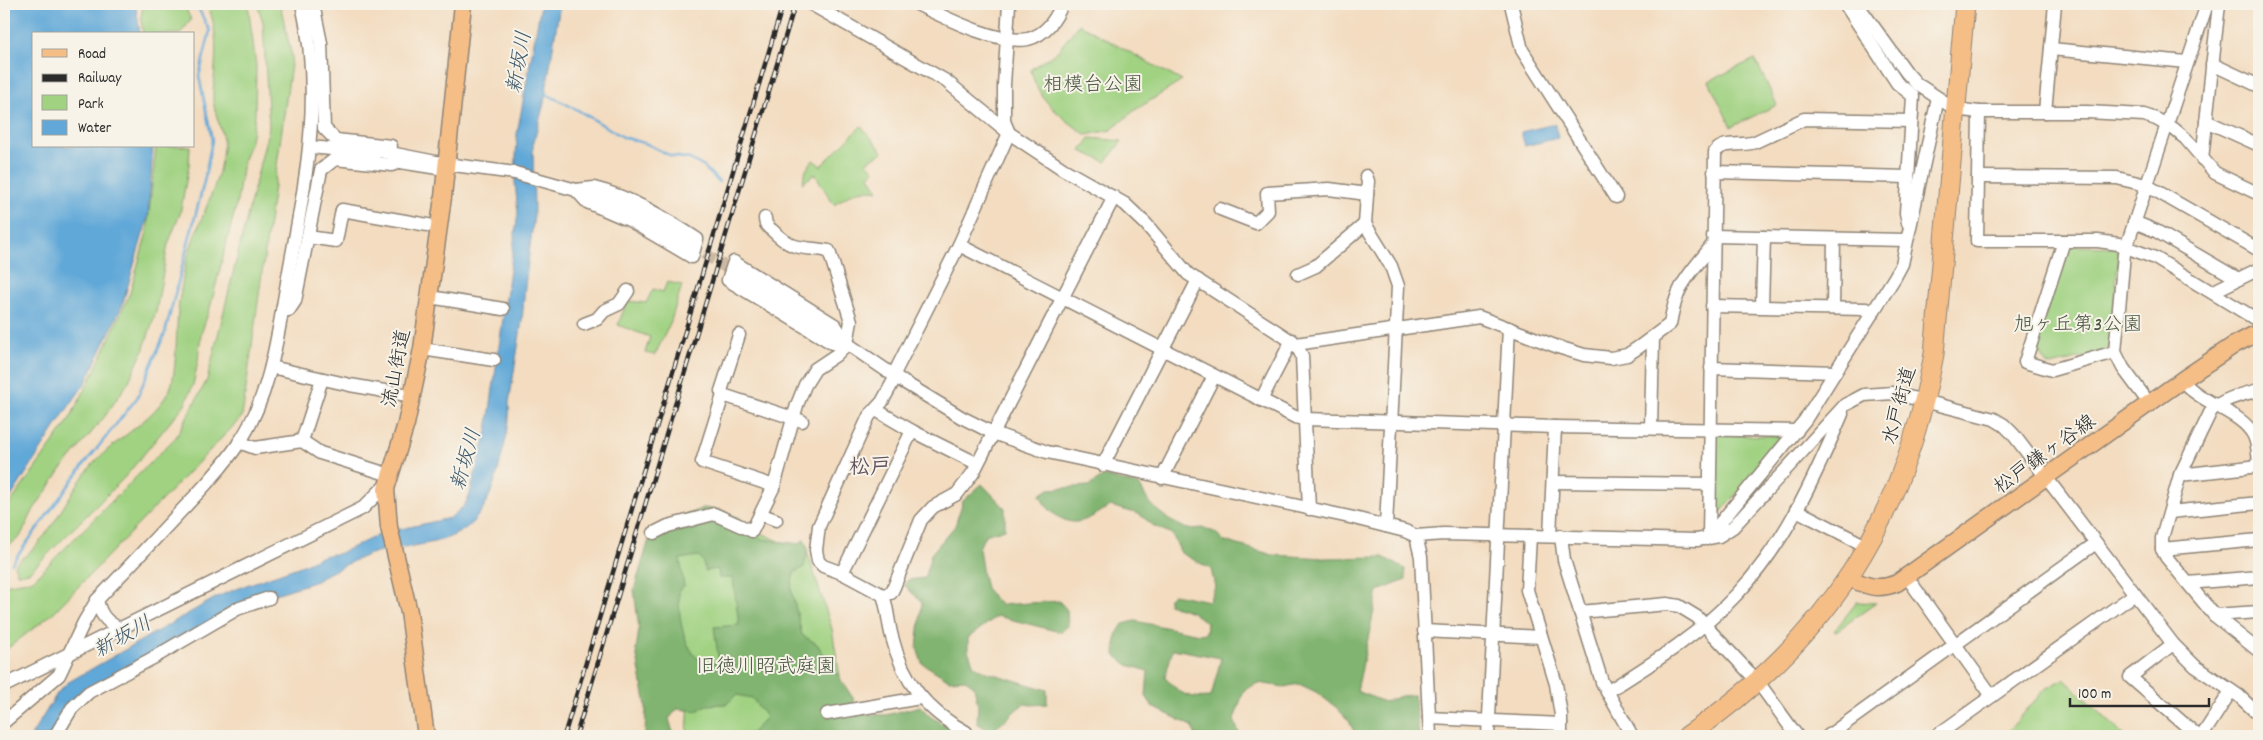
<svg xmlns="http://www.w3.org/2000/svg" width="2263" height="740" viewBox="0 0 2263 740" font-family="Dekko,'Klee One',sans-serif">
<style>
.green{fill:#a0d282;stroke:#667e56}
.forest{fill:#80b470;stroke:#56704e;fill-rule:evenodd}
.water{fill:#61a8d8;stroke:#466a82}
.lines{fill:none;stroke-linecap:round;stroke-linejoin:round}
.stream{stroke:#61a8d8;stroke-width:2.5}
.minor-tunnel{stroke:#cbb9a2;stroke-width:12;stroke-dasharray:12 6;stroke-linecap:butt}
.minor-casing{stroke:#8f8476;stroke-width:15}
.major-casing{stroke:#8f8476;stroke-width:19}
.highway-casing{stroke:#8f8476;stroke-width:21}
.minor{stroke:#fff;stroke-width:12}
.major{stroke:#f6be87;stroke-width:16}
.highway{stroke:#f6be87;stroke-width:19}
.rail-casing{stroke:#2b2b2b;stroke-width:4.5}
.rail{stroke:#f7f3e8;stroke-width:2.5;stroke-dasharray:8;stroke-linecap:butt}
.labels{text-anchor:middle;stroke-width:4;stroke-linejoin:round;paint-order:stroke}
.park-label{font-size:20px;fill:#485541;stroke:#f7f3e8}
.street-label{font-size:20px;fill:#2b2b2b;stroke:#f7f3e8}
.water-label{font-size:21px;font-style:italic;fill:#3e5768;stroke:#f7f3e8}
.neighbourhood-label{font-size:21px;font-weight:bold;fill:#61525e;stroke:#f7f3e8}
</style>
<rect width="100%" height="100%" fill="#f7f3e8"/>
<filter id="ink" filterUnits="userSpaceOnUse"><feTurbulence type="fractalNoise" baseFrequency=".02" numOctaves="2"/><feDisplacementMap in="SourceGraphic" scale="10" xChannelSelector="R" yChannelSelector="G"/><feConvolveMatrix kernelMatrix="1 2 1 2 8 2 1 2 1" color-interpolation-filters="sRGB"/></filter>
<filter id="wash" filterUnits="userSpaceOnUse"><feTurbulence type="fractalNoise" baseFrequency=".0096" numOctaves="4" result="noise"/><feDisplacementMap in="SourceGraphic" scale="20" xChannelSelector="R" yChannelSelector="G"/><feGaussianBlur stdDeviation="1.12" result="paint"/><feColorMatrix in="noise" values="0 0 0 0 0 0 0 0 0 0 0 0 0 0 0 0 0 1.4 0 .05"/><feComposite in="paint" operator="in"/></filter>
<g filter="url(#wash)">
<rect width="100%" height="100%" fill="#f3dcc0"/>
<g class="green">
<path d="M143,4H184L191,20L180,34H143L141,18Z"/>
<path d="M207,4H248L256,66L255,115L251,141L243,162L237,202L210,308L201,334L198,361L193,385L185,404L125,477L43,559L29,572L18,574L14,565C22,558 31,552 37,545C59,520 71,489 93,464C116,438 152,422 169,391C177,377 176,330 178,312C179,301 181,290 183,278C189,234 219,194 223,148C225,133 212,112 213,93C215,62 220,33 207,4Z"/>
<path d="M257,4H280L292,57L242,417L52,614L4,651V585L33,580L176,437L207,380L269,127L263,22Z"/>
<path d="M1079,24L1182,81L1135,110L1111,130L1086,135C1062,117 1036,100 1031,69L1057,52Z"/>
<path d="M1755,59L1777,105L1731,127L1709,81Z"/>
<path d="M861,126L883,152L866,162L874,170L869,176L878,191C858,187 851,194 834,205L815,174L802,183L806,170L813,160L821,166Z"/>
<path d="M1090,138L1122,141L1106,162L1081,151Z"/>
<path d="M156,146H190L189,165L180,214L168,244L156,312L143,351L128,383L105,416L61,470L34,509L20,537L4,549V512L68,422L93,374L130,293L147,232Z"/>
<path d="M2068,246L2115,247L2119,252L2110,346L2105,351L2052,366L2046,364L2036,343Z"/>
<path d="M667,282L682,285L671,321L655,355L645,353L650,337L618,325L627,301L646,303L653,289L663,292Z"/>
<path d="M1716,435L1786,436L1715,519Z"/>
<path d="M757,531L808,554L832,629L845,706L841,736H687L691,664L652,540Z"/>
<path d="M1857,602L1876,603L1835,632L1834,631Z"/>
<path d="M2064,679L2125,736H2004L2045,689Z"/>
</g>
<g class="forest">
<path d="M1104,476L1139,485L1150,504L1169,520L1187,529L1205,528L1216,533L1224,541L1273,555L1325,558L1383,557L1405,569L1406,580L1378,591L1357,691L1384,702L1401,696L1414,695L1419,736H1356L1349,721L1337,708L1316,692L1299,684L1284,687L1258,683L1244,690L1234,720L1240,736H1196L1192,726L1153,707L1146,696L1148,671L1128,665L1115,655L1116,635L1123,624L1135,621L1199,634L1206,633L1207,623L1192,612L1168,604L1169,598L1173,594L1209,601L1215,587L1211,569L1181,553L1172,534L1154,526L1139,514L1110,506C1100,512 1085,523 1073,522C1059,521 1044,507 1040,495L1049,489L1089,486ZM1173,649L1221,658L1211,697C1187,699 1180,694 1165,677Z"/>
<path d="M982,484L1005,508V529L985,535L979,548L983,576L986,588L1000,605L1059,601L1067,610L1068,626L1060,632L997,616L968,638V650L974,666L987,672L1047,690V704L1031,705L1024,704C1011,712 1004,725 990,731L977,723L978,706L974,686L964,679L949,680L922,663L917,648L922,602L904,585L908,580L925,578L931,554L955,526L963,501Z"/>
<path d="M703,508L721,510L739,518L762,539L799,544L804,539L808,549L804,567L794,573L791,588L802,635L817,644L853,698L856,714L886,715L920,706L931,717L964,736H740L752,733L766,717L752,698L736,695L727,704L706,705L697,711L677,709L669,719L674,736H645L646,706L636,650L639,629L634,590L651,533L657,527ZM698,556L702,559L705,571L718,569L719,578H733L739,625L714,627L719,662L704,664C681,647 679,617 679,590L684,586L680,559Z"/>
</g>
<g class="water">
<path d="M4,4H138L136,7L140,34H34V146H153L148,217L122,306L86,382L63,415L4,508Z"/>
<path d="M541,4H560L544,103L533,145L534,215L525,286L522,321L509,403C511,425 504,446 499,467C479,543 448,540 381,551C364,554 341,568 325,575L317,581L269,596L93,685L50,736H31L58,692L67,683L217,597C243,585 271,577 298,567C311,562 324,553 338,554L383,533L450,518L464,506L469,497L487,431L518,213L515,182L517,134Z"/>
<path d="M1555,124L1558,138L1525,146L1521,132Z"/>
</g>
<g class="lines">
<g class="stream">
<path d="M544,93L576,109L623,137L647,144L671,156L690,159L704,167L719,182"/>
<path d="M12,563L83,466L137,398L165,333L204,182L212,140L199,76L210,31L196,4"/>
</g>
</g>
</g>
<g filter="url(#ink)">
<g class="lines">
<path class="minor-tunnel" d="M689,244L735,273"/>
<g class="minor-casing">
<g id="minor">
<path d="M313,4L321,43L324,128L336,140L391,146"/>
<path d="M811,4L946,81L1009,133L1063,169L1125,204L1146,224L1188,274L1296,344L1302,356L1309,509"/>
<path d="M917,4C944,17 998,45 1028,39C1045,35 1056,19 1062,4"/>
<path d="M1511,4L1522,50L1616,197"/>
<path d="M1845,4L1897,83L1913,96L1906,213L1908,223"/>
<path d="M1857,4L1907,73L1917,84L1955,109L1979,112H2087L2144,115L2156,119L2174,129L2186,139L2215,173L2259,194"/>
<path d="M2051,49L2186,62"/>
<path d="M2212,64L2259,86"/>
<path d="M1979,112L1977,241H2098L2126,245"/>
<path d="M2045,112L2055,4"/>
<path d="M2206,121L2259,145"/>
<path d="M310,147L374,153L380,151L446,164L515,173L576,190L627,209L689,244"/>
<path d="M2202,159L2219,4"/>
<path d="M394,161L438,168"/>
<path d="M1714,172L1908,177"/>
<path d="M1978,177L2117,178L2146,185L2259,250"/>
<path d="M594,188C631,197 665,218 697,239L692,257L629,220L587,202L576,190Z"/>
<path d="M1220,209L1256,223L1268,211L1267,193L1329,189L1367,194"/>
<path d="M2134,222L2156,231L2238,279"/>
<path d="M1365,224L1368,181L1366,176"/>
<path d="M1713,236L1906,240"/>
<path d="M308,237L336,241L342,210L439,227"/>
<path d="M2064,241L2025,362L2052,370L2115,352"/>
<path d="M959,245L1295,417L1306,419L1555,427L1797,431"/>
<path d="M2126,247L2155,258L2259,321"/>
<path d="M734,262L835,325L847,344L832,343L728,280Z"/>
<path d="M735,273L830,332L902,381L961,417L993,433L1047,452L1354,518L1405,531L1416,536L1421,557L1430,736"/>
<path d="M1298,274L1316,266L1365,224L1391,266L1398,286L1386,526"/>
<path d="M2212,292L2259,269"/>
<path d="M430,297L503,309"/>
<path d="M1712,306L1866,309L1873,313"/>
<path d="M1762,306L1764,237"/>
<path d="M1833,308L1834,239"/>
<path d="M282,310H289L295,301L321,170L335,159L392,165L400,162"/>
<path d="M584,324L597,319L604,311L619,304L628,291"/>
<path d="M739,335L721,391L723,395L802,421"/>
<path d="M1296,344L1479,317L1558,347L1584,355L1611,358L1627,355L1639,347L1670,324C1677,282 1689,276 1713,244"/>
<path d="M422,349L494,360"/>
<path d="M271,367L350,385L413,396"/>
<path d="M1711,368L1835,372"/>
<path d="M2182,380C2200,404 2243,412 2254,436C2258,444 2258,454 2259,463"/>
<path d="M2259,390C2244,394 2221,399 2211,411L2180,475L2162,538V549L2167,558L2214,615L2259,651"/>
<path d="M723,395L702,462L774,486"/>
<path d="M1261,400L1292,340"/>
<path d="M2149,403L2123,368L2115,352L2124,254L2207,4"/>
<path d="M876,410L912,431L976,463"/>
<path d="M1651,428L1653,338"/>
<path d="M302,441L322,379"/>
<path d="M239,442L255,448L302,441L320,453L390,475"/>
<path d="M1103,465L1198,280"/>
<path d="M2180,475L2259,466"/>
<path d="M1162,478L1214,376"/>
<path d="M1554,482L1709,484"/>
<path d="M1796,510L1866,546"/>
<path d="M2170,512L2259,503"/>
<path d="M760,514L776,520"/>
<path d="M654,533L668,526L714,514L752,531L774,486L797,405L805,385L815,369L836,355L847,344L851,321L829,251C802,246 794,252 773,231C768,227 765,225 765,218"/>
<path d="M1416,536L1444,534L1697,540L1719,536L1733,527L1845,405L1864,395L1893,393L1994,419L2004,425L2013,434L2173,644L2195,666L2239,696L2259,715"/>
<path d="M1530,536L1527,590L1556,684L1561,715V736"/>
<path d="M1550,536L1555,427"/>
<path d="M1561,536L1564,560L1602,682L1632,736"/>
<path d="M1709,537L1715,152C1724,140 1741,147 1755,142L1804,119L1911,121"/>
<path d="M1707,539L1805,420L1895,277L1902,264L1938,98"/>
<path d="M2162,549L2259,540"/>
<path d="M842,573L912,431"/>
<path d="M1907,577L1992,696"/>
<path d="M2188,583L2259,577"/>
<path d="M883,595L891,593L894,587L921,520L933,507L957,494L973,473L1114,197"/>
<path d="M97,600C100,614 106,622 119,628"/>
<path d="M1580,612L1667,604L1679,606L1697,617L1758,682L1797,736"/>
<path d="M2214,615L2259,612"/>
<path d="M1424,631L1540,637"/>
<path d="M2173,644L2130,677L2198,736"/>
<path d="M4,686L363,508L387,484"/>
<path d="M1607,692C1653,663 1700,634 1737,594C1785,544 1815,477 1842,414"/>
<path d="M827,714L920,698"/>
<path d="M1429,718L1561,724"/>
<path d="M4,722L59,675L84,622L97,600C125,571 153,541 180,512C201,490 222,468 239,443C271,395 278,333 288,277C305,183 324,99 302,4"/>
<path d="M966,732C926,711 903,681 892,637C888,623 888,609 883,595L842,573L823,566L818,561L816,550L819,526L869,416L882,402L895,378L894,374L959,245L1009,133L1004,121V85L1009,4"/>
<path d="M55,736L72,708L89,692L153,658L237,609L269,598"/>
<path d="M1488,736L1509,328"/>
<path d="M1828,736L2096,543"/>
<path d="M1936,736L2135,594"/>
<path d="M2202,736L2231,691"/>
</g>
</g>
<g class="major-casing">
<g id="major">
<path d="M1849,578C1866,586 1878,591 1897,583L2182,380L2234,345L2259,332"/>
<path d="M426,736L409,612L389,527L386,489L406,424L422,349L443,197L463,4"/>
</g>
</g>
<g class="highway-casing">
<path id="highway" d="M1687,736C1827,640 1904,521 1934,354L1965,4"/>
</g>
<use href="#minor" class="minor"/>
<use href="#major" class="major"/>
<use href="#highway" class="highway"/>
<g class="rail-casing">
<g id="rail">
<path d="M564,736L783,4"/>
<path d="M576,736L795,4"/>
</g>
</g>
<use href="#rail" class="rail"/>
</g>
</g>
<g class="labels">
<g class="park-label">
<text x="1093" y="90">相模台公園</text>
<text x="2078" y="330">旭ヶ丘第3公園</text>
<text x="766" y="672">旧徳川昭武庭園</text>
</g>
<g class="street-label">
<text transform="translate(395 368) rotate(-79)" y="7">流山街道</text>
<text transform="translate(1898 405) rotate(-75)" y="7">水戸街道</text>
<text transform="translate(2044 453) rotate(-36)" y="7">松戸鎌ヶ谷線</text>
</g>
<g class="water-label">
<text transform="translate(518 62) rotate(-80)" y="7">新坂川</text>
<text transform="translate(465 459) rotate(-74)" y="7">新坂川</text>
<text transform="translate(122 636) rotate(-29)" y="7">新坂川</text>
</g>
<g class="neighbourhood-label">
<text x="870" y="473">松戸</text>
</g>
</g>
<rect width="2263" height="740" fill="none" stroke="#f7f3e8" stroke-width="20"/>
<rect x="32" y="32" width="162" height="115" fill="#f7f3e8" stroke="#a5a39c"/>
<rect x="42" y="49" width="25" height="8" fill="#f6be87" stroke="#a5a39c"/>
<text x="78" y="58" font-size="15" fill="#2b2b2b">Road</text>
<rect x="42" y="74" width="25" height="8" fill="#2b2b2b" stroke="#a5a39c"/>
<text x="78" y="82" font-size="15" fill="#2b2b2b">Railway</text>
<rect x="42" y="95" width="25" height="15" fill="#a0d282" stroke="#a5a39c"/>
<text x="78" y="108" font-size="15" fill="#2b2b2b">Park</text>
<rect x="42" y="120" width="25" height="15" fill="#61a8d8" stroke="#a5a39c"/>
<text x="78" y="132" font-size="15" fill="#2b2b2b">Water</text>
<path d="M2070 698v8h139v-8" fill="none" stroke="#2b2b2b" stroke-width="2.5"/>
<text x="2078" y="698" font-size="15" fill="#2b2b2b" stroke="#f7f3e8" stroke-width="4" paint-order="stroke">100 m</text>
</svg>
